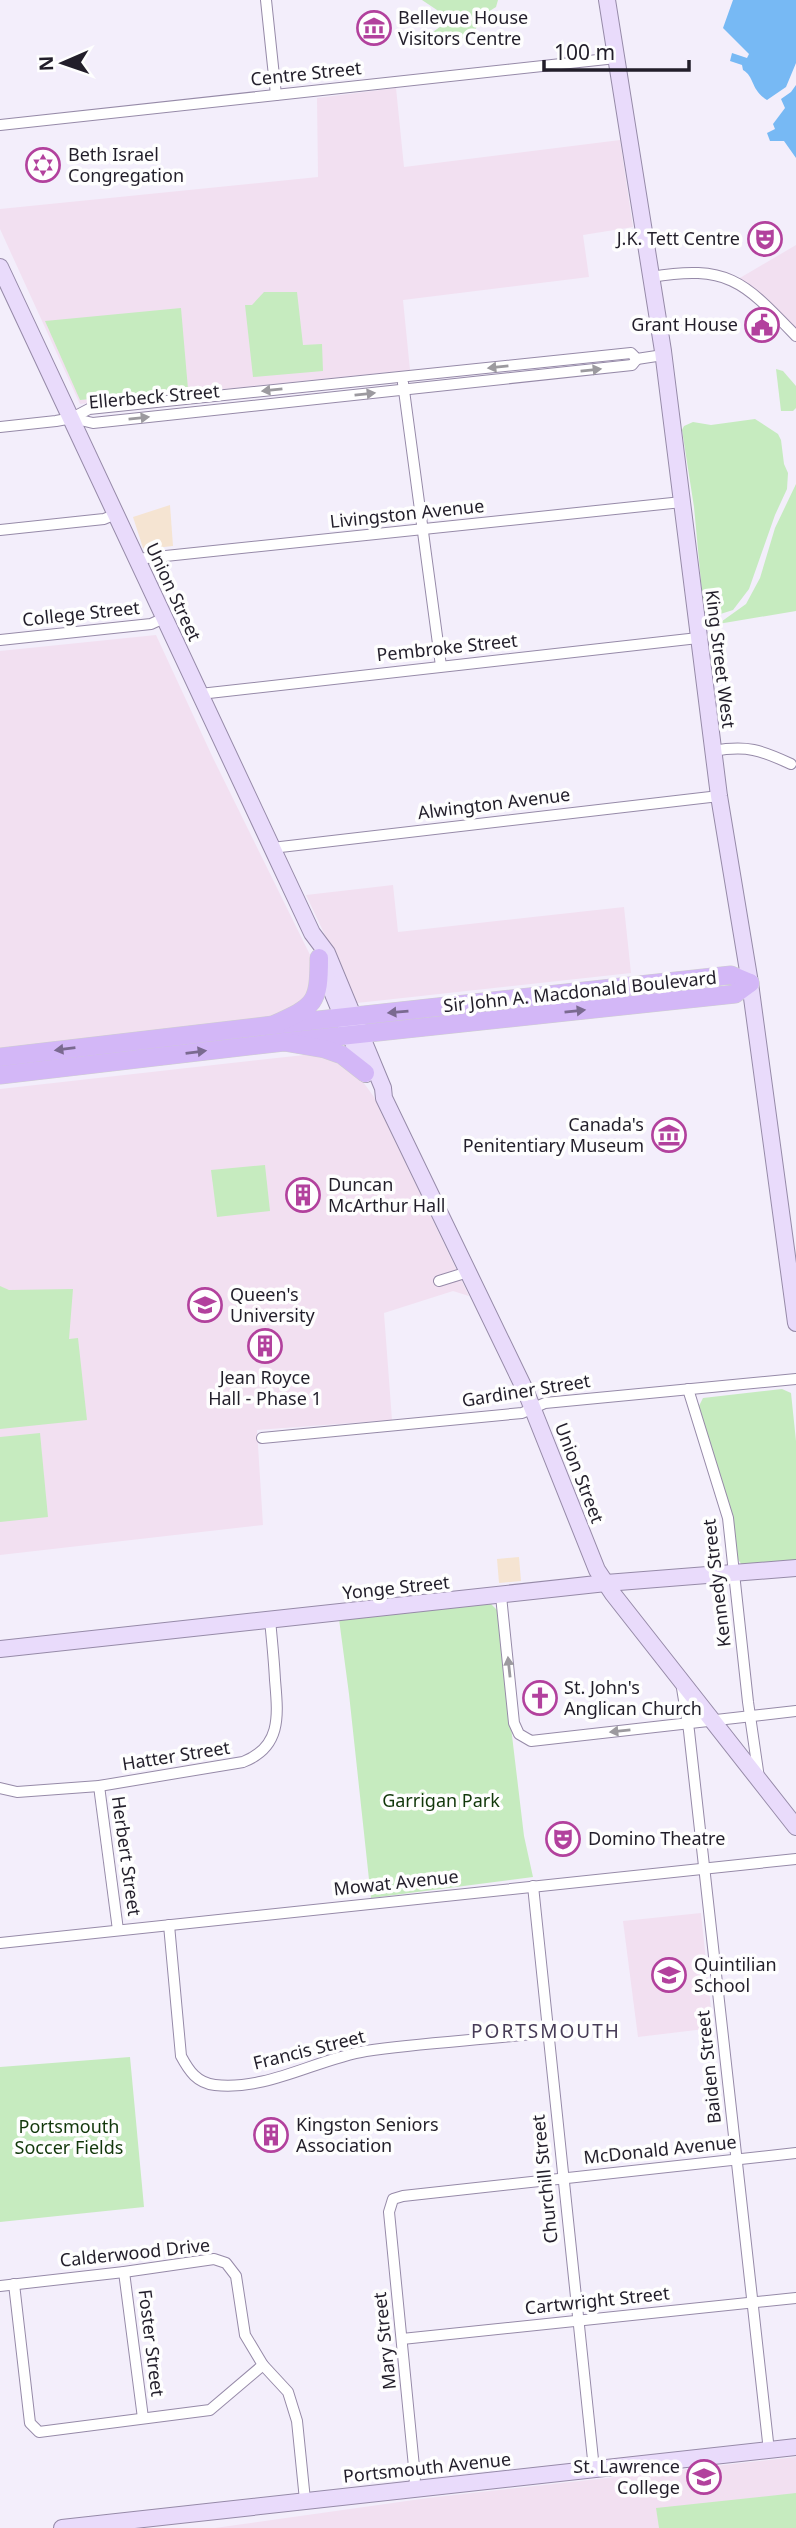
<svg xmlns="http://www.w3.org/2000/svg" width="796" height="2528" viewBox="0 0 796 2528" font-family="'Noto Sans',sans-serif">
<style>
.commercial{fill:#f5e4d2}
.education{fill:#f2e0f1}
.green{fill:#c6ebbf}
.water{fill:#77b9f4}
.lines{fill:none;stroke-linecap:round;stroke-linejoin:round}
.street-casing{stroke:#968aa8;stroke-width:12}
.secondary-casing{stroke:#968aa8;stroke-width:18}
.primary-casing{stroke:#ceced0;stroke-width:19}
.street{stroke:#fff;stroke-width:10}
.secondary{stroke:#e9dbfb;stroke-width:16}
.primary{stroke:#d3b7f7;stroke-width:18}
.oneway{fill:#9c9a9f}
.oneway2{fill:#7a6a90}
.labels{text-anchor:middle;stroke-width:7;stroke-linejoin:round;paint-order:stroke}
.poi-label{font-size:18px;fill:#221e2a;stroke:#fefefe;text-anchor:start}
.street-label{font-size:18px;fill:#221e2a;stroke:#fefefe}
.park-label{font-size:18px;fill:#11370a;stroke:#fefefe}
.neighbourhood-label{font-size:19px;letter-spacing:2px;fill:#463b56;stroke:#fefefe}
</style>
<rect width="100%" height="100%" fill="#f3eefb"/>
<g class="commercial">
<path d="M170,505L173,546L147,549L143,548L133,517Z"/>
<path d="M519,1557L521,1581L499,1583L497,1559Z"/>
</g>
<g class="education">
<path d="M396,88L404,167L620,140L633,227L583,235L589,277L403,300L410,370L80,404L0,229V209L318,177L317,98Z"/>
<path d="M796,245V343L754,300L728,285Z"/>
<path d="M156,635L213,758L315,965L313,994L280,1015L0,1049V651Z"/>
<path d="M393,885L398,932L624,907L631,973L357,1003L306,895Z"/>
<path d="M304,1055L332,1056L350,1064L374,1097L469,1296L453,1291L384,1313L392,1420L257,1430L263,1525L0,1555V1089Z"/>
<path d="M701,1913L713,2028L638,2037L623,1921Z"/>
<path d="M796,2457V2528H215L428,2498Z"/>
</g>
<g class="green">
<path d="M422,0H498L496,7L480,17C477,28 474,35 464,39L458,36L443,41L429,37L430,34L444,24L440,12Z"/>
<path d="M264,292H297L303,345L322,344L323,371L253,377L245,305H252Z"/>
<path d="M181,308L188,389L80,400L45,321Z"/>
<path d="M776,369L783,371L796,386V408L793,411H781Z"/>
<path d="M755,419L778,434L781,440L784,464L788,473L787,489L775,515L749,589L733,610L708,618L704,614L694,507L682,430L684,426L693,422L711,425Z"/>
<path d="M796,484V611L718,624L746,604L760,578L775,528Z"/>
<path d="M265,1165L270,1211L217,1217L211,1170Z"/>
<path d="M0,1286L9,1290L73,1289L69,1339L78,1338L87,1420L0,1429Z"/>
<path d="M782,1389L791,1393L796,1441V1560L742,1565L737,1558L724,1491L699,1406L703,1398Z"/>
<path d="M40,1433L48,1517L0,1522V1437Z"/>
<path d="M491,1604L497,1610L524,1836L533,1877L371,1898L349,1694L339,1619Z"/>
<path d="M130,2057L144,2207L0,2222V2067Z"/>
<path d="M796,2493V2528H659L656,2508Z"/>
</g>
<g class="water">
<path d="M733,0H796V63L786,87L767,100C750,89 755,77 743,70L742,65L730,61L732,53L747,58L749,54L723,28Z"/>
<path d="M796,85V158L784,141H770L767,133L775,129L773,124L785,108L781,99L791,92Z"/>
</g>
<g class="lines">
<g class="street-casing">
<g id="street">
<path d="M266,0L276,95"/>
<path d="M0,125L616,58"/>
<path d="M651,277C729,264 744,282 796,336"/>
<path d="M403,383L441,666"/>
<path d="M72,418L93,423L632,365L637,359"/>
<path d="M0,427L56,421L72,418L89,409L631,353L637,359L663,355"/>
<path d="M0,530L104,519L116,514"/>
<path d="M137,559L682,502"/>
<path d="M0,640L151,624L164,618"/>
<path d="M200,694L698,638"/>
<path d="M713,751C747,745 761,750 791,764"/>
<path d="M272,848L719,796"/>
<path d="M439,1281L468,1272"/>
<path d="M688,1389L728,1518L748,1702L759,1778"/>
<path d="M262,1438L522,1413L545,1403L796,1379"/>
<path d="M501,1596L514,1723L519,1734L531,1741L796,1711"/>
<path d="M681,1682L689,1731L769,2451"/>
<path d="M99,1786L118,1930"/>
<path d="M0,1788L17,1792L99,1786L243,1762C282,1747 278,1715 275,1680C274,1660 272,1640 270,1620"/>
<path d="M533,1886L594,2469"/>
<path d="M169,1925L181,2056C189,2071 197,2083 215,2085C267,2091 317,2059 366,2051C426,2042 487,2040 548,2032"/>
<path d="M0,1943L796,1859"/>
<path d="M124,2272L143,2418"/>
<path d="M14,2284L30,2423L39,2432L210,2410L263,2365"/>
<path d="M0,2286L124,2272L214,2259L226,2263L236,2276L245,2335L263,2365L288,2392L297,2421L305,2500"/>
<path d="M402,2339L796,2298"/>
<path d="M414,2490L415,2477L389,2212L393,2199L403,2196L796,2153"/>
</g>
</g>
<g class="secondary-casing">
<g id="secondary">
<path d="M607,0L663,351L719,796L750,983L796,1323"/>
<path d="M0,267L312,933L327,953L383,1088L384,1098L526,1392L597,1570L613,1594L796,1827"/>
<path d="M324,972L366,1074"/>
<path d="M0,1649L606,1583L796,1568"/>
<path d="M62,2528L796,2447"/>
</g>
</g>
<g class="primary-casing">
<g id="primary">
<path d="M273,1025L731,975L750,983"/>
<path d="M284,1042L735,994L750,983"/>
<path d="M0,1057L273,1025C315,1006 319,1004 319,958"/>
<path d="M0,1075L284,1042L325,1049L342,1055L365,1073"/>
</g>
</g>
<use href="#street" class="street"/>
<use href="#secondary" class="secondary"/>
<use href="#primary" class="primary"/>
</g>
<defs><path id="oneway-solid" d="M-6-.8H1V-3.2L6.5 0L1 3.2V.8H-6Z" transform="scale(1.75)"/></defs>
<g class="oneway">
<use href="#oneway-solid" transform="translate(498 367) rotate(174)"/>
<use href="#oneway-solid" transform="translate(591 370) rotate(-6)"/>
<use href="#oneway-solid" transform="translate(272 390) rotate(174)"/>
<use href="#oneway-solid" transform="translate(365 394) rotate(-6)"/>
<use href="#oneway-solid" transform="translate(139 418) rotate(-6)"/>
<use href="#oneway-solid" transform="translate(509 1667) rotate(-96)"/>
<use href="#oneway-solid" transform="translate(620 1731) rotate(174)"/>
</g>
<g class="oneway2">
<use href="#oneway-solid" transform="translate(575 1011) rotate(-6)"/>
<use href="#oneway-solid" transform="translate(398 1012) rotate(175)"/>
<use href="#oneway-solid" transform="translate(65 1049) rotate(173)"/>
<use href="#oneway-solid" transform="translate(196 1052) rotate(-7)"/>
</g>
<defs>
<g id="museum-ring" transform="scale(1.75)"><circle r="9.5" fill="#fefefe" stroke="#b2419d" stroke-width="1.5"/><path d="M0-6L6-3V-2H-6V-3ZM-5-1h2V3h-2ZM-1-1h2V3h-2ZM3-1h2V3H3ZM-6 4H6V6H-6Z" fill="#b2419d"/></g>
<g id="synagogue-ring" transform="scale(1.75)"><circle r="9.5" fill="#fefefe" stroke="#b2419d" stroke-width="1.5"/><path d="M0-6.5L5.6 3.2H-5.6ZM0 6.5L5.6-3.2H-5.6Z" fill="#b2419d"/></g>
<g id="theatre-ring" transform="scale(1.75)"><circle r="9.5" fill="#fefefe" stroke="#b2419d" stroke-width="1.5"/><path d="M-5-5.5Q0-4 5-5.5V0Q5 5 0 6Q-5 5-5 0ZM-3.3-2.5H-1v1.5H-3.3ZM1-2.5H3.3v1.5H1ZM-2.8 1Q0 5.5 2.8 1Z" fill="#b2419d"/></g>
<g id="civic-ring" transform="scale(1.75)"><circle r="9.5" fill="#fefefe" stroke="#b2419d" stroke-width="1.5"/><path d="M-.6-6.5H3V-4.5H.6V-3L4-1V1h2V6H-6V1h2V-1L-.6-3ZM-1.2 2.5V6h2.4V2.5Z" fill="#b2419d"/></g>
<g id="building-ring" transform="scale(1.75)"><circle r="9.5" fill="#fefefe" stroke="#b2419d" stroke-width="1.5"/><path d="M-4-6H4V6H1V3H-1V6H-4ZM-2.5-4.3h1.7v1.8h-1.7ZM.8-4.3h1.7v1.8H.8ZM-2.5-1h1.7V.8h-1.7ZM.8-1h1.7V.8H.8Z" fill="#b2419d"/></g>
<g id="university-ring" transform="scale(1.75)"><circle r="9.5" fill="#fefefe" stroke="#b2419d" stroke-width="1.5"/><path d="M0-5L7-2L0 1L-7-2ZM-4 1L0 2.5L4 1V4Q0 6-4 4Z" fill="#b2419d"/></g>
<g id="church-ring" transform="scale(1.75)"><circle r="9.5" fill="#fefefe" stroke="#b2419d" stroke-width="1.5"/><path d="M-1.2-6h2.4v3.5h3.3v2.4h-3.3V6h-2.4V-.1h-3.3v-2.4h3.3Z" fill="#b2419d"/></g>
<g id="school-ring" transform="scale(1.75)"><circle r="9.5" fill="#fefefe" stroke="#b2419d" stroke-width="1.5"/><path d="M0-5L7-2L0 1L-7-2ZM-4 1L0 2.5L4 1V4Q0 6-4 4Z" fill="#b2419d"/></g>
</defs>
<g fill-rule="evenodd">
<use href="#museum-ring" x="374" y="28"/>
<use href="#synagogue-ring" x="43" y="165"/>
<use href="#theatre-ring" x="765" y="239"/>
<use href="#civic-ring" x="762" y="325"/>
<use href="#museum-ring" x="669" y="1135"/>
<use href="#building-ring" x="303" y="1195"/>
<use href="#university-ring" x="205" y="1305"/>
<use href="#building-ring" x="265" y="1346"/>
<use href="#church-ring" x="540" y="1698"/>
<use href="#theatre-ring" x="563" y="1839"/>
<use href="#school-ring" x="669" y="1975"/>
<use href="#building-ring" x="271" y="2135"/>
<use href="#university-ring" x="704" y="2477"/>
</g>
<g class="labels">
<g class="poi-label">
<text x="398" y="24">Bellevue House<tspan x="398" dy="21">Visitors Centre</tspan></text>
<text x="68" y="161">Beth Israel<tspan x="68" dy="21">Congregation</tspan></text>
<text x="740" y="245" text-anchor="end">J.K. Tett Centre</text>
<text x="738" y="331" text-anchor="end">Grant House</text>
<text x="644" y="1131" text-anchor="end">Canada's<tspan x="644" dy="21">Penitentiary Museum</tspan></text>
<text x="328" y="1191">Duncan<tspan x="328" dy="21">McArthur Hall</tspan></text>
<text x="230" y="1301">Queen's<tspan x="230" dy="21">University</tspan></text>
<text x="265" y="1384" text-anchor="middle">Jean Royce<tspan x="265" dy="21">Hall - Phase 1</tspan></text>
<text x="564" y="1694">St. John's<tspan x="564" dy="21">Anglican Church</tspan></text>
<text x="588" y="1845">Domino Theatre</text>
<text x="694" y="1971">Quintilian<tspan x="694" dy="21">School</tspan></text>
<text x="296" y="2131">Kingston Seniors<tspan x="296" dy="21">Association</tspan></text>
<text x="680" y="2473" text-anchor="end">St. Lawrence<tspan x="680" dy="21">College</tspan></text>
</g>
<g class="street-label">
<text transform="translate(306 74) rotate(-6)" y="6">Centre Street</text>
<text transform="translate(154 397) rotate(-5)" y="6">Ellerbeck Street</text>
<text transform="translate(407 514) rotate(-6)" y="6">Livingston Avenue</text>
<text transform="translate(173 592) rotate(65)" y="6">Union Street</text>
<text transform="translate(81 614) rotate(-6)" y="6">College Street</text>
<text transform="translate(447 648) rotate(-6)" y="6">Pembroke Street</text>
<text transform="translate(720 659) rotate(83)" y="6">King Street West</text>
<text transform="translate(494 804) rotate(-7)" y="6">Alwington Avenue</text>
<text transform="translate(580 992) rotate(-6)" y="6">Sir John A. Macdonald Boulevard</text>
<text transform="translate(526 1391) rotate(-9)" y="6">Gardiner Street</text>
<text transform="translate(579 1473) rotate(69)" y="6">Union Street</text>
<text transform="translate(717 1583) rotate(-97)" y="6">Kennedy Street</text>
<text transform="translate(396 1588) rotate(-6)" y="6">Yonge Street</text>
<text transform="translate(176 1756) rotate(-9)" y="6">Hatter Street</text>
<text transform="translate(126 1856) rotate(82)" y="6">Herbert Street</text>
<text transform="translate(396 1883) rotate(-6)" y="6">Mowat Avenue</text>
<text transform="translate(309 2050) rotate(-14)" y="6">Francis Street</text>
<text transform="translate(709 2067) rotate(-96)" y="6">Baiden Street</text>
<text transform="translate(660 2150) rotate(-6)" y="6">McDonald Avenue</text>
<text transform="translate(545 2179) rotate(-96)" y="6">Churchill Street</text>
<text transform="translate(135 2253) rotate(-6)" y="6">Calderwood Drive</text>
<text transform="translate(597 2301) rotate(-6)" y="6">Cartwright Street</text>
<text transform="translate(385 2341) rotate(-96)" y="6">Mary Street</text>
<text transform="translate(151 2343) rotate(83)" y="6">Foster Street</text>
<text transform="translate(427 2468) rotate(-6)" y="6">Portsmouth Avenue</text>
</g>
<g class="park-label">
<text x="441" y="1807">Garrigan Park</text>
<text x="69" y="2133">Portsmouth<tspan x="69" dy="21">Soccer Fields</tspan></text>
</g>
<g class="neighbourhood-label">
<text x="546" y="2038">PORTSMOUTH</text>
</g>
</g>
<g transform="translate(63 63) rotate(268)" stroke="#fefefe" stroke-width="5" paint-order="stroke">
<path d="M0-5L12 26L0 18L-12 26Z" fill="#221e2a"/>
<text y="-10" font-size="19" font-weight="bold" text-anchor="middle" fill="#221e2a">N</text>
</g>
<path d="M544 60v10h145v-10" fill="none" stroke="#221e2a" stroke-width="3.5"/>
<text x="554" y="60" font-size="21" fill="#221e2a" stroke="#fefefe" stroke-width="5" paint-order="stroke">100 m</text>
</svg>
